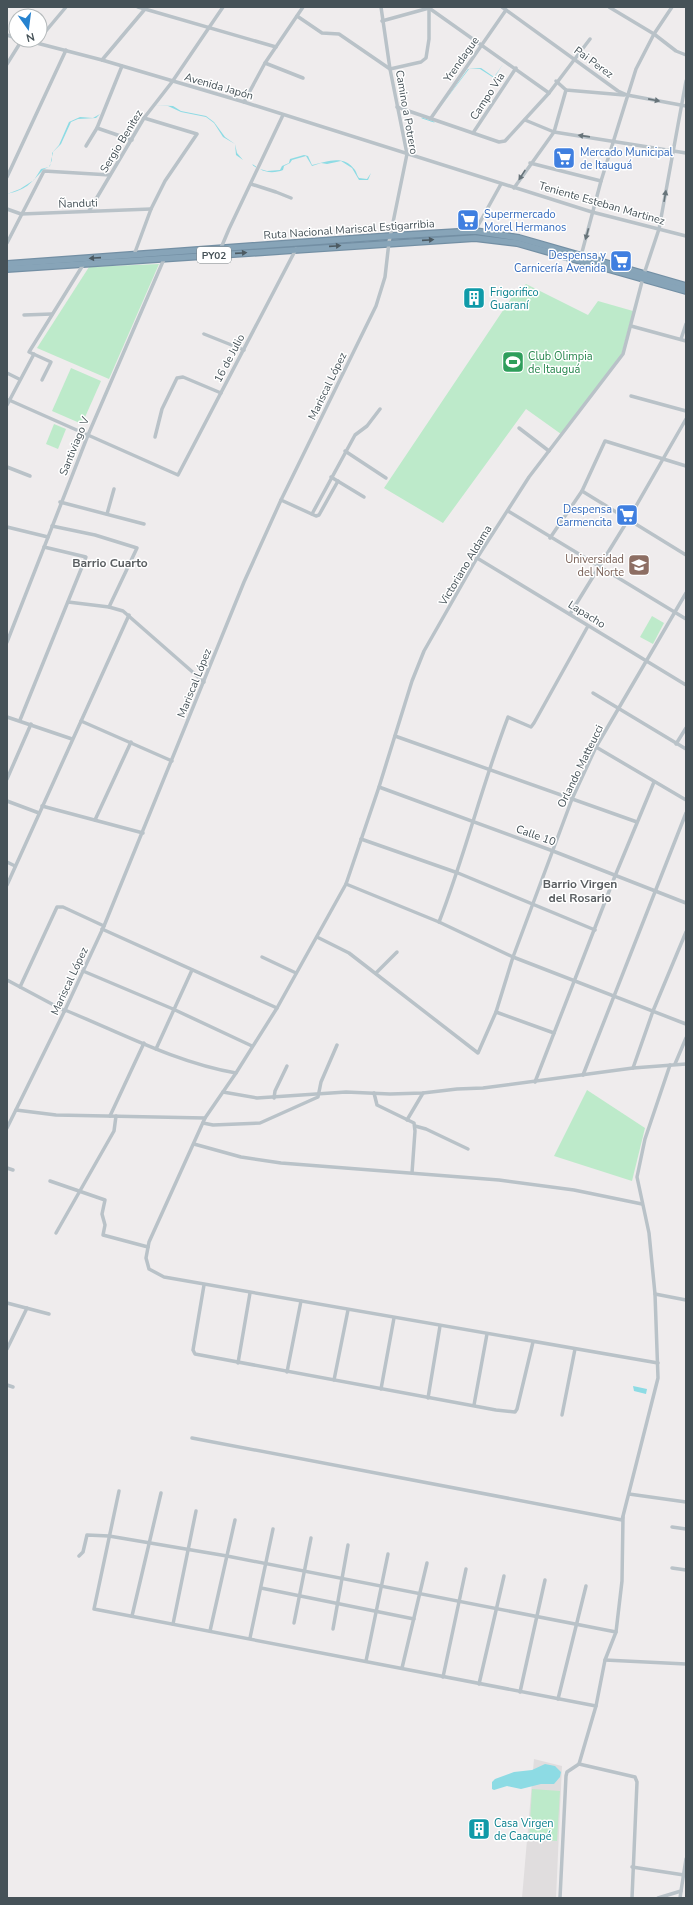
<svg xmlns="http://www.w3.org/2000/svg" width="693" height="1905" viewBox="0 0 693 1905" font-family="'Nunito Sans',sans-serif">
<style>
.education{fill:#e0ddde}
.green{fill:#bdeaca}
.water{fill:#8ddbe4}
.lines{fill:none;stroke-linecap:round;stroke-linejoin:round}
.stream{stroke:#8ddbe4;stroke-width:1}
.highway-casing{stroke:#738fa4;stroke-width:8}
.minor{stroke:#b9c2c8;stroke-width:3.5}
.highway{stroke:#87a4b8;stroke-width:5.5}
.oneway{fill:#68747a}
.oneway2{fill:#4c5a62}
.labels{text-anchor:middle;stroke-width:3;stroke-linejoin:round;paint-order:stroke}
.shield{fill:#fff;stroke:#7e868a;stroke-width:1}
.shield-label{font-size:10px;font-weight:bold;fill:#465258}
.street-label{font-size:11px;fill:#465258;stroke:#fff}
.shop-label{font-size:11px;fill:#366cbe;stroke:#fff;text-anchor:start}
.culture-label{font-size:11px;fill:#0d838f;stroke:#fff;text-anchor:start}
.leisure-label{font-size:11px;fill:#27864d;stroke:#fff;text-anchor:start}
.education-label{font-size:11px;fill:#785e54;stroke:#fff;text-anchor:end}
.neighbourhood-label{font-size:12px;font-weight:bold;fill:#5a5e61;stroke:#fff}
</style>
<rect width="100%" height="100%" fill="#efeced"/>
<path class="education" d="M534,1759L562,1766L556,1898H522Z"/>
<g class="green">
<path d="M159,264L109,379L37,348L89,267Z"/>
<path d="M526,284L588,315L598,301L633,311L621,356L561,434L526,409L443,523L384,488L512,297Z"/>
<path d="M71,368L101,381L82,424L52,411Z"/>
<path d="M54,424L66,429L58,449L46,444Z"/>
<path d="M652,616L664,623L653,644L640,637Z"/>
<path d="M587,1090L645,1128L632,1181L554,1156Z"/>
<path d="M532,1789L560,1791L557,1841L529,1839Z"/>
</g>
<g class="water">
<path d="M503,64L494,78L480,69H469L435,114L468,69L481,68L494,77Z"/>
<path d="M154,105L173,106L181,111L206,116L214,122L225,137L235,144L237,153L243,160L236,155L235,144L223,137L214,123L206,117L181,112L168,106Z"/>
<path d="M100,114L96,118L78,119L71,122L61,144L53,152L50,166C48,168 44,168 42,171C29,185 27,189 7,194L20,189L34,180L41,169L49,167L52,160V153L59,145L69,122L80,117L93,118Z"/>
<path d="M304,155L308,156L312,165C327,162 343,154 355,170C357,173 357,176 359,178L367,179L371,173L368,180H359L352,168L341,161L327,164L321,163L312,166L306,156L292,160L290,163L284,166L283,170C276,173 266,173 260,169L267,171L280,170L282,166L289,163L290,159Z"/>
<path d="M633,1386L647,1389L646,1394L634,1391Z"/>
<path d="M545,1764L555,1766L561,1772L560,1777L554,1784H541L521,1789L507,1786L494,1790L492,1789V1782L495,1779L514,1772L532,1770Z"/>
</g>
<g class="lines">
<g class="stream">
<path d="M422,118L431,121"/>
<path d="M431,121L434,122"/>
<path d="M253,165L256,167"/>
</g>
<g class="highway-casing">
<g id="highway">
<path d="M7,264L391,236L475,231L519,238L686,286"/>
<path d="M7,269L475,238L517,243L686,291"/>
</g>
</g>
<g class="minor">
<path d="M138,7L276,47"/>
<path d="M502,7L618,91L627,95L686,106"/>
<path d="M609,7L654,34L676,51L686,55"/>
<path d="M297,16L322,33L339,34L390,69L421,62L426,58L429,39V8"/>
<path d="M382,21L429,8L549,93"/>
<path d="M7,35L16,38"/>
<path d="M40,38L66,7"/>
<path d="M25,40L102,60L244,102L592,212L686,236"/>
<path d="M102,60L145,9"/>
<path d="M265,63L303,78"/>
<path d="M7,64L22,40"/>
<path d="M556,81L566,90L624,95"/>
<path d="M244,102L265,63L303,7"/>
<path d="M397,107L499,142L505,141L549,93L590,39"/>
<path d="M431,118L506,10"/>
<path d="M525,120L554,132L686,153"/>
<path d="M97,128L132,140"/>
<path d="M473,133L516,68"/>
<path d="M86,146L97,128L122,66"/>
<path d="M530,163L601,181"/>
<path d="M7,177L66,50"/>
<path d="M251,184L276,192L291,198"/>
<path d="M514,188L554,132L566,90"/>
<path d="M7,209L21,214L151,209"/>
<path d="M89,211L144,118L172,82L223,7"/>
<path d="M475,231L501,184"/>
<path d="M7,243L44,171L110,175"/>
<path d="M221,248L229,229L283,115"/>
<path d="M134,255L151,209L165,181L197,134L144,118"/>
<path d="M581,256L601,181L636,69L654,34L672,7"/>
<path d="M24,315L52,314"/>
<path d="M631,326L686,341"/>
<path d="M204,334L244,350"/>
<path d="M681,339L686,324"/>
<path d="M7,373L19,379"/>
<path d="M42,380L51,362L29,352L83,265"/>
<path d="M631,396L686,411"/>
<path d="M9,400L178,475L296,249"/>
<path d="M7,405L34,354"/>
<path d="M519,428L549,451"/>
<path d="M155,437L162,409L177,378L183,377L221,393"/>
<path d="M345,451L386,478"/>
<path d="M7,467L30,476"/>
<path d="M331,477L364,497"/>
<path d="M582,491L686,555"/>
<path d="M281,500L316,516L319,515L338,481"/>
<path d="M60,502L144,524"/>
<path d="M508,511L686,619"/>
<path d="M107,514L114,489"/>
<path d="M312,514L355,435L367,426L380,409"/>
<path d="M52,526L95,535L137,548L109,607"/>
<path d="M7,527L48,537"/>
<path d="M550,538L582,491L605,441L686,466"/>
<path d="M477,558L686,685"/>
<path d="M68,602L109,607L123,611L204,682"/>
<path d="M570,614L628,520L686,419"/>
<path d="M7,642L88,435L164,259"/>
<path d="M593,693L686,749"/>
<path d="M7,717L72,739"/>
<path d="M20,720L86,557L44,547"/>
<path d="M81,721L172,761"/>
<path d="M395,736L637,822"/>
<path d="M676,744L686,728"/>
<path d="M596,747L686,800"/>
<path d="M7,779L31,724"/>
<path d="M379,787L553,851L686,903"/>
<path d="M7,801L39,813"/>
<path d="M42,806L143,833"/>
<path d="M95,820L131,742"/>
<path d="M361,839L458,873L595,930"/>
<path d="M7,862L15,866"/>
<path d="M346,884L439,922L513,957L686,1024"/>
<path d="M7,885L129,615"/>
<path d="M439,922C465,855 482,785 508,717L531,727L534,723L588,626"/>
<path d="M102,929L277,1008"/>
<path d="M317,937L349,953L478,1053L496,1012L513,957L572,799L596,747L686,593"/>
<path d="M262,957L296,973"/>
<path d="M83,971L173,1009L252,1046"/>
<path d="M376,973L397,952"/>
<path d="M7,980L65,1011"/>
<path d="M20,987L57,907H63L104,926"/>
<path d="M65,1010C121,1033 177,1063 236,1073"/>
<path d="M496,1012L554,1033"/>
<path d="M156,1049L192,970"/>
<path d="M675,1064L686,1038"/>
<path d="M633,1068L653,1011L686,932"/>
<path d="M583,1075L686,813"/>
<path d="M535,1082L615,876L654,782"/>
<path d="M223,1092L257,1098L346,1092L390,1094L423,1093L457,1089L483,1088L633,1068L686,1064"/>
<path d="M374,1093L377,1105L414,1123L415,1131L412,1173"/>
<path d="M274,1098L275,1091L287,1066"/>
<path d="M16,1110L56,1115L205,1118"/>
<path d="M110,1116L144,1043"/>
<path d="M407,1120L423,1093"/>
<path d="M203,1123L213,1125L260,1123L318,1097L321,1082L337,1045"/>
<path d="M415,1126L426,1129L468,1149"/>
<path d="M7,1128L65,1010L104,926L244,582L281,500L376,306L385,277L389,242L407,154L390,69L381,7"/>
<path d="M194,1144L241,1157L281,1163L499,1180L574,1190L642,1204"/>
<path d="M7,1168L13,1170"/>
<path d="M50,1181L105,1200L102,1214L105,1225L103,1235L148,1247"/>
<path d="M56,1233L114,1131L116,1116"/>
<path d="M204,1285L193,1350L195,1354L496,1410L515,1412L517,1409L533,1342"/>
<path d="M655,1294L686,1300"/>
<path d="M7,1303L49,1314"/>
<path d="M7,1349L27,1308"/>
<path d="M238,1363L250,1293"/>
<path d="M658,1363L164,1277L149,1269L146,1258L149,1242L205,1118L236,1073L277,1008L346,884L379,787L412,681L424,651L477,558L529,477L623,354L644,274L659,229L686,81"/>
<path d="M287,1372L301,1301"/>
<path d="M334,1380L348,1310"/>
<path d="M7,1385L13,1387"/>
<path d="M381,1389L394,1318"/>
<path d="M428,1398L440,1326"/>
<path d="M474,1405L487,1334"/>
<path d="M562,1415L575,1349"/>
<path d="M192,1438L622,1520L658,1378L655,1294L649,1233L637,1177L645,1139L670,1065"/>
<path d="M119,1491L94,1609L596,1706"/>
<path d="M629,1494L686,1502"/>
<path d="M672,1527L686,1529"/>
<path d="M79,1556L83,1552L87,1535L109,1536L227,1556L616,1632"/>
<path d="M672,1568L686,1570"/>
<path d="M261,1588L414,1619"/>
<path d="M132,1616L161,1493"/>
<path d="M294,1623L311,1538"/>
<path d="M173,1624L196,1511"/>
<path d="M333,1629L348,1545"/>
<path d="M210,1631L235,1520"/>
<path d="M250,1638L273,1529"/>
<path d="M605,1660L686,1664"/>
<path d="M366,1661L388,1554"/>
<path d="M402,1668L427,1563"/>
<path d="M443,1677L466,1569"/>
<path d="M479,1684L504,1576"/>
<path d="M520,1692L545,1580"/>
<path d="M558,1699L586,1586"/>
<path d="M579,1764L635,1777L637,1782L632,1898"/>
<path d="M632,1867L684,1875"/>
<path d="M560,1898L566,1776L567,1772L579,1764L596,1706L605,1660L616,1632L622,1581L623,1517"/>
<path d="M658,1898L681,1891L686,1859"/>
<path d="M680,1898L681,1891"/>
</g>
<use href="#highway" class="highway"/>
</g>
<defs><path id="oneway-solid" d="M-6-.8H1V-3.2L6.5 0L1 3.2V.8H-6Z"/></defs>
<g class="oneway">
<use href="#oneway-solid" transform="translate(654 100) rotate(11)"/>
<use href="#oneway-solid" transform="translate(584 136) rotate(-172)"/>
<use href="#oneway-solid" transform="translate(522 175) rotate(123)"/>
<use href="#oneway-solid" transform="translate(665 196) rotate(-80)"/>
<use href="#oneway-solid" transform="translate(587 234) rotate(105)"/>
</g>
<g class="oneway2">
<use href="#oneway-solid" transform="translate(428 240) rotate(-4)"/>
<use href="#oneway-solid" transform="translate(335 246) rotate(-4)"/>
<use href="#oneway-solid" transform="translate(241 253) rotate(-4)"/>
<use href="#oneway-solid" transform="translate(95 258) rotate(176)"/>
</g>
<defs>
<g id="supermarket-square" transform="scale(1.15)"><rect x="-9" y="-9" width="18" height="18" rx="4" fill="#3f7fe0" stroke="#fff"/><path d="M-6-5.5h2.5l.6 2H6L4.5 2H-2.5L-4.4-4H-6ZM-1.5 3.2a1.3 1.3 0 1 0 .1 0ZM3 3.2a1.3 1.3 0 1 0 .1 0Z" fill="#fff"/></g>
<g id="building-square" transform="scale(1.15)"><rect x="-9" y="-9" width="18" height="18" rx="4" fill="#0f9aa8" stroke="#fff"/><path d="M-4-6H4V6H1V3H-1V6H-4ZM-2.5-4.3h1.7v1.8h-1.7ZM.8-4.3h1.7v1.8H.8ZM-2.5-1h1.7V.8h-1.7ZM.8-1h1.7V.8H.8Z" fill="#fff"/></g>
<g id="stadium-square" transform="scale(1.15)"><rect x="-9" y="-9" width="18" height="18" rx="4" fill="#2e9e5b" stroke="#fff"/><path d="M0-5a6.5 5 0 1 0 0 10a6.5 5 0 1 0 0-10ZM-3.5-1.8h7v3.6h-7Z" fill="#fff"/></g>
<g id="university-square" transform="scale(1.15)"><rect x="-9" y="-9" width="18" height="18" rx="4" fill="#8d6e63" stroke="#fff"/><path d="M0-5L7-2L0 1L-7-2ZM-4 1L0 2.5L4 1V4Q0 6-4 4Z" fill="#fff"/></g>
</defs>
<g fill-rule="evenodd">
<use href="#supermarket-square" x="564" y="158"/>
<use href="#supermarket-square" x="468" y="220"/>
<use href="#supermarket-square" x="621" y="261"/>
<use href="#building-square" x="474" y="298"/>
<use href="#stadium-square" x="513" y="362"/>
<use href="#supermarket-square" x="627" y="515"/>
<use href="#university-square" x="639" y="565"/>
<use href="#building-square" x="479" y="1829"/>
</g>
<g class="labels">
<rect class="shield" x="197" y="247" width="34" height="16" rx="3"/>
<g class="shield-label">
<text x="214" y="259">PY02</text>
</g>
<g class="street-label">
<text transform="translate(461 59) rotate(-55)" y="4">Yrendague</text>
<text transform="translate(594 62) rotate(36)" y="4">Pai Perez</text>
<text transform="translate(219 86) rotate(16)" y="4">Avenida Japón</text>
<text transform="translate(487 96) rotate(-57)" y="4">Campo Via</text>
<text transform="translate(407 112) rotate(80)" y="4">Camino a Potrero</text>
<text transform="translate(121 141) rotate(-59)" y="4">Sergio Benitez</text>
<text transform="translate(78 203) rotate(-2)" y="4">Ñanduti</text>
<text transform="translate(602 203) rotate(16)" y="4">Teniente Esteban Martinez</text>
<text transform="translate(349 229) rotate(-4)" y="4">Ruta Nacional Mariscal Estigarribia</text>
<text transform="translate(229 358) rotate(-62)" y="4">16 de Julio</text>
<text transform="translate(327 386) rotate(-64)" y="4">Mariscal López</text>
<text transform="translate(74 446) rotate(-68)" y="4">Santiviago V</text>
<text transform="translate(465 565) rotate(-59)" y="4">Victoriano Aldama</text>
<text transform="translate(587 614) rotate(32)" y="4">Lapacho</text>
<text transform="translate(194 683) rotate(-68)" y="4">Mariscal López</text>
<text transform="translate(580 766) rotate(-64)" y="4">Orlando Matteucci</text>
<text transform="translate(536 835) rotate(20)" y="4">Calle 10</text>
<text transform="translate(69 981) rotate(-65)" y="4">Mariscal López</text>
</g>
<g class="shop-label">
<text x="580" y="156">Mercado Municipal<tspan x="580" dy="13">de Itauguá</tspan></text>
<text x="484" y="218">Supermercado<tspan x="484" dy="13">Morel Hermanos</tspan></text>
<text x="606" y="259" text-anchor="end">Despensa y<tspan x="606" dy="13">Carnicería Avenida</tspan></text>
<text x="612" y="513" text-anchor="end">Despensa<tspan x="612" dy="13">Carmencita</tspan></text>
</g>
<g class="culture-label">
<text x="490" y="296">Frigorifico<tspan x="490" dy="13">Guaraní</tspan></text>
<text x="494" y="1827">Casa Virgen<tspan x="494" dy="13">de Caacupé</tspan></text>
</g>
<g class="leisure-label">
<text x="528" y="360">Club Olimpia<tspan x="528" dy="13">de Itauguá</tspan></text>
</g>
<g class="education-label">
<text x="624" y="563">Universidad<tspan x="624" dy="13">del Norte</tspan></text>
</g>
<g class="neighbourhood-label">
<text x="110" y="567">Barrio Cuarto</text>
<text x="580" y="888">Barrio Virgen<tspan x="580" dy="14">del Rosario</tspan></text>
</g>
</g>
<rect width="693" height="1905" fill="none" stroke="#465258" stroke-width="16"/>
<g transform="translate(28 28) rotate(166)"><circle r="19" fill="#ffffff" stroke="#b5babc"/>
<path d="M0-3L7 15L0 10L-7 15Z" fill="#2682cf"/>
<text y="-6" font-size="11" font-weight="bold" text-anchor="middle" fill="#465258">N</text>
</g>
</svg>
